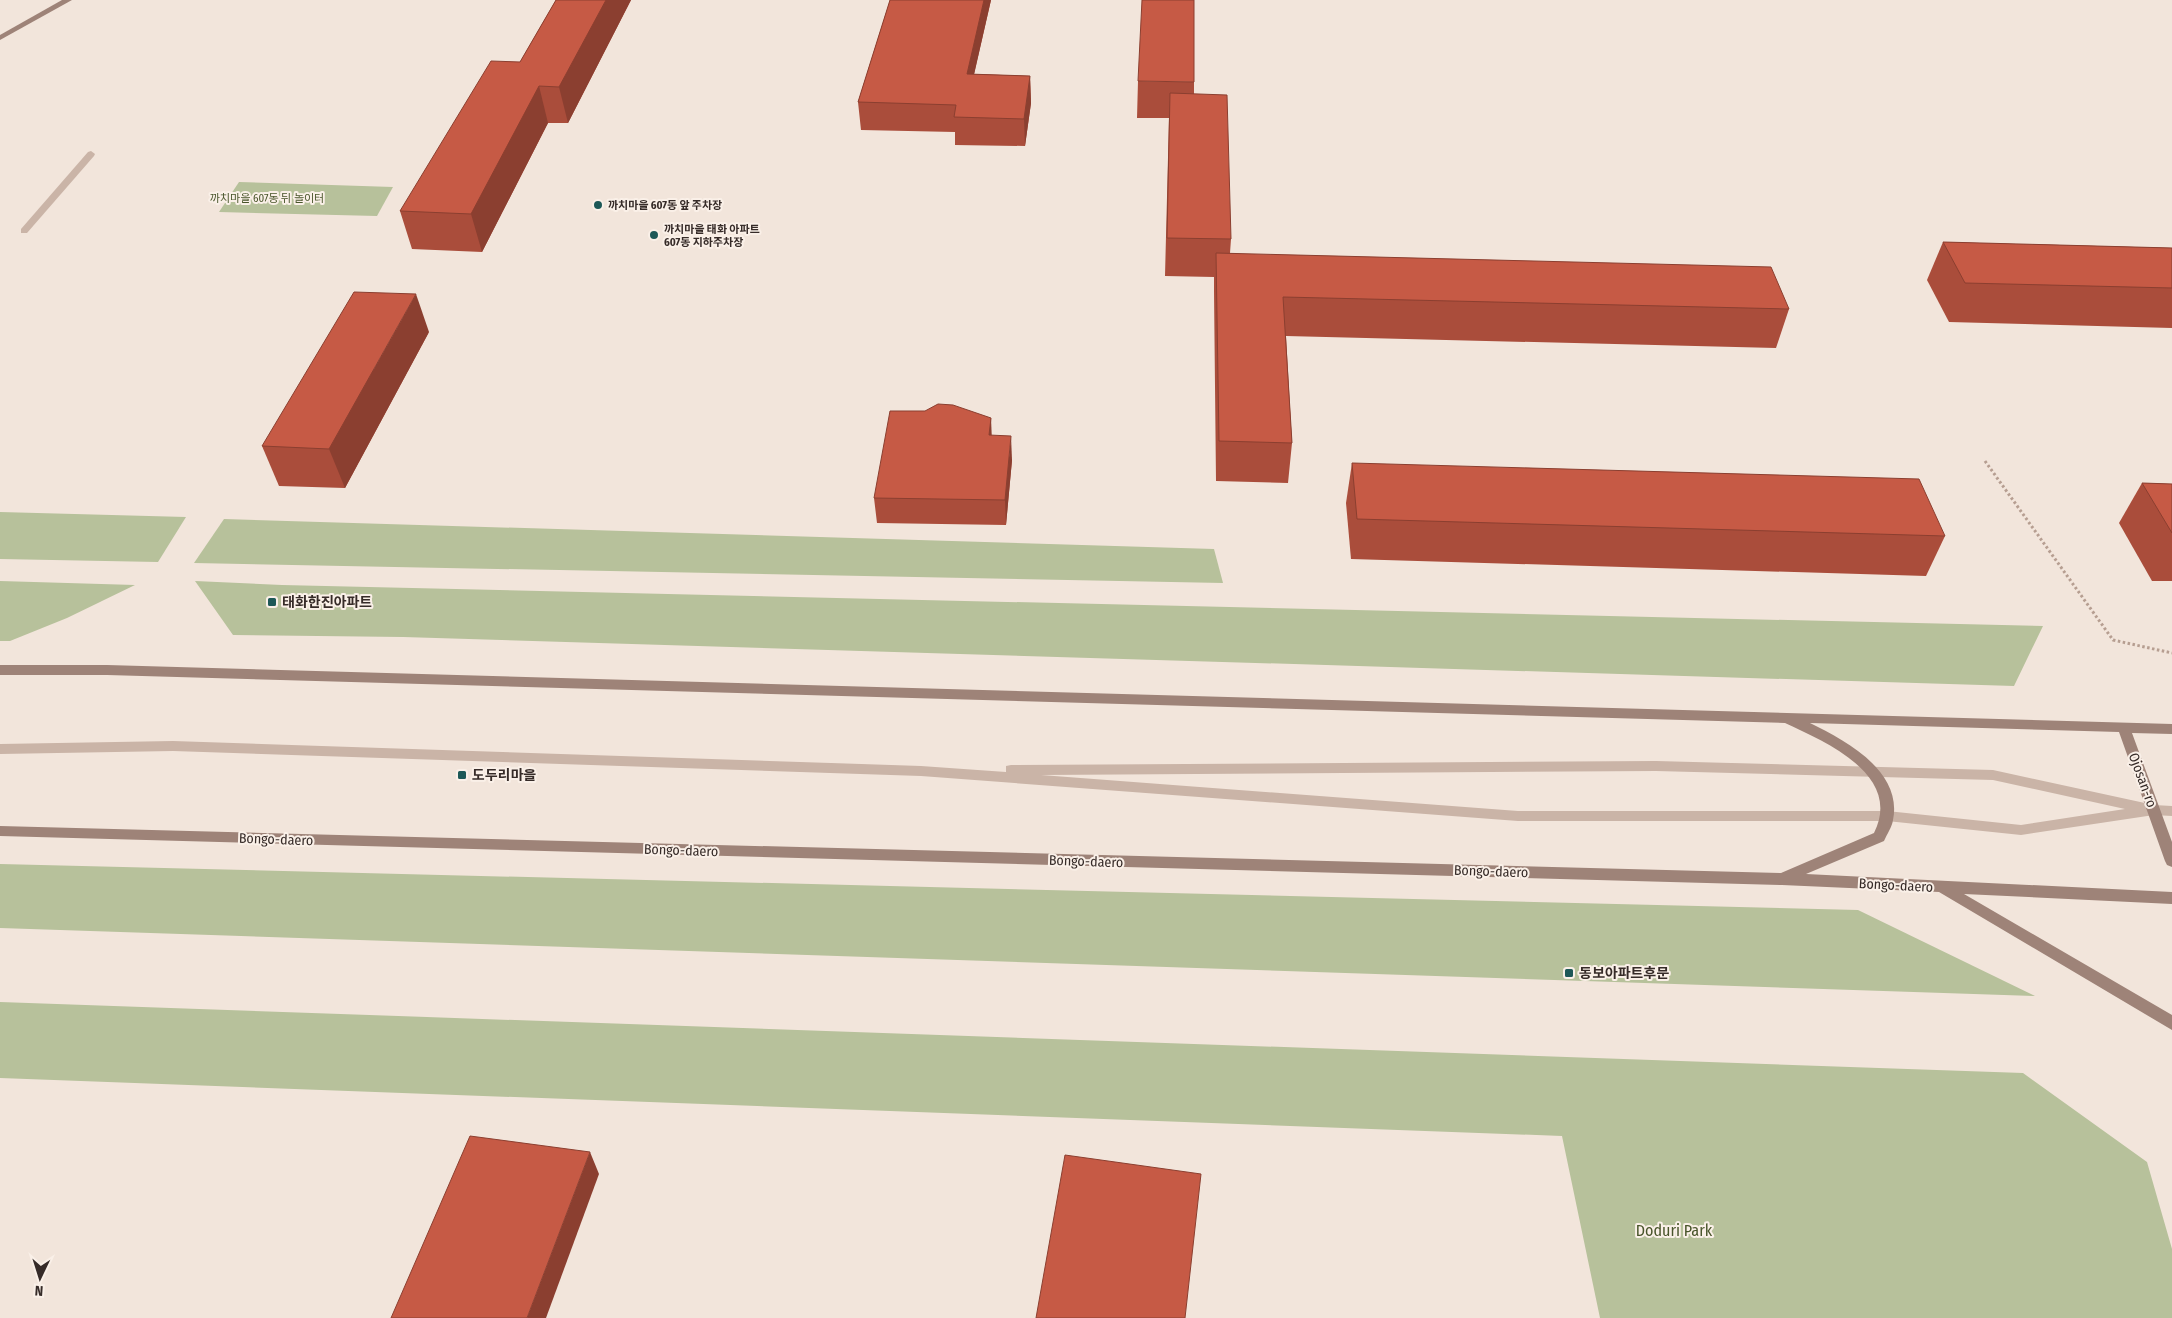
<svg xmlns="http://www.w3.org/2000/svg" width="2172" height="1318" viewBox="0 0 2172 1318" font-family="'Fira Sans Condensed','Noto Sans KR',sans-serif">
<style>
.green{fill:#b7c19b}
.lines{fill:none;stroke-linecap:round;stroke-linejoin:round}
.path{stroke:#b69e91;stroke-width:3;stroke-dasharray:2.5 2.5;stroke-linecap:butt}
.lane{fill:#cab4a7;fill-rule:evenodd}
.secondary{fill:#9e8378;fill-rule:evenodd}
.wall{fill:#aa4d3b}
.shaded-wall{fill:#8b3f30}
.building{fill:#c65a45;stroke:#8b3f30}
.poi-dot{fill:#1d5857;stroke:#faf0e8;stroke-width:2}
.labels{text-anchor:middle;stroke-width:4;stroke-linejoin:round;paint-order:stroke}
.far-park-label{font-size:11px;fill:#49552b;stroke:#faf0e8}
.far-poi-label{font-size:11px;font-weight:bold;fill:#362b28;stroke:#faf0e8;text-anchor:start}
.poi-label{font-size:14px;font-weight:bold;fill:#362b28;stroke:#faf0e8;text-anchor:start}
.street-label{font-size:14px;fill:#362b28;stroke:#faf0e8}
.near-park-label{font-size:16px;fill:#49552b;stroke:#faf0e8}
</style>
<rect width="100%" height="100%" fill="#f2e5db"/>
<g class="green">
<path d="M239,182L393,187L377,216L219,212Z"/>
<path d="M0,512L186,517L158,562L0,559Z"/>
<path d="M224,519L1214,549L1223,583L194,563Z"/>
<path d="M0,581L135,585L67,618L10,641H0Z"/>
<path d="M195,581L282,585L2043,626L2014,686L403,637L233,635Z"/>
<path d="M0,864L1858,910L2035,996L0,928Z"/>
<path d="M0,1002L2023,1073L2147,1162L2172,1249V1318H1600L1562,1136L0,1078Z"/>
</g>
<g class="lines">
<path class="path" d="M1985,461L2113,640L2172,653"/>
<g class="lane">
<path d="M91,151L95,154L94,156L27,233H21V229L88,152Z"/>
<path d="M173,741L921,766L1006,772V766L1011,765L1656,761L1993,770L2154,805L2172,806V816L2154,815L2021,835L1887,821H1518L921,776L173,751L0,754V744ZM1656,771L1993,780L2125,809L2021,825L1887,811H1518L1041,775Z"/>
</g>
<g class="secondary">
<path d="M62,0H72L0,40V35Z"/>
<path d="M0,665H107L2172,724V734L2132,733L2172,842V867L2167,865L2165,861L2119,732L1810,723C1845,740 1903,771 1893,820C1892,827 1887,834 1884,841L1806,874L2172,892V904L1964,894L2172,1015V1030L1939,892L1782,885L0,836V826L1781,873L1874,833C1903,775 1826,742 1785,723L107,675H0Z"/>
</g>
</g>
<g class="wall">
<path d="M556,0H631L568,123H548L482,252L412,249L400,211L520,62Z"/>
<path d="M890,0H991L974,74L1030,76L1031,103L1025,146L955,145V132L861,130L858,102Z"/>
<path d="M1138,81L1194,82V94L1231,239L1230,253L1789,309L1776,348L1286,336L1292,443L1288,483L1216,481L1214,291V277L1165,276L1169,118H1137Z"/>
<path d="M1943,242L2172,248V328L1949,322L1927,280Z"/>
<path d="M429,332L345,488L279,486L262,446Z"/>
<path d="M991,418V435L1012,460L1006,525L877,523L874,498Z"/>
<path d="M1352,463L1945,536L1926,576L1351,559L1346,503Z"/>
<path d="M2142,483L2172,484V581H2152L2119,523Z"/>
</g>
<g class="shaded-wall">
<path d="M606,0H631L568,123L559,87Z"/>
<path d="M984,0H991L968,101L967,74Z"/>
<path d="M1030,76L1031,103L1025,146L1024,119Z"/>
<path d="M539,86L548,123L482,252L471,214Z"/>
<path d="M416,294L429,332L345,488L329,449Z"/>
<path d="M991,418L992,442L989,435Z"/>
<path d="M1011,436L1012,460L1006,525L1005,500Z"/>
<path d="M590,1152L599,1174L546,1318H527Z"/>
</g>
<g class="building">
<path d="M556,0H606L559,87L539,86L471,214L400,211L491,61L520,62Z"/>
<path d="M890,0H984L967,74L1030,76L1024,119L954,117L956,105L858,102Z"/>
<path d="M1142,0H1194V82L1138,81Z"/>
<path d="M1170,93L1227,95L1231,239L1167,238Z"/>
<path d="M1943,242L2172,248V288L1965,283Z"/>
<path d="M1216,253L1771,267L1789,309L1283,297L1292,443L1219,441Z"/>
<path d="M354,292L416,294L329,449L262,446Z"/>
<path d="M938,404L953,405L991,418L989,435L1011,436L1005,500L874,498L890,411H925Z"/>
<path d="M1352,463L1919,479L1945,536L1357,519Z"/>
<path d="M2142,483L2172,484V533Z"/>
<path d="M470,1136L590,1152L527,1318H391Z"/>
<path d="M1065,1155L1201,1174L1185,1318H1036Z"/>
</g>
<g class="poi-dot">
<circle cx="598" cy="205" r="5"/>
<circle cx="654" cy="235" r="5"/>
<rect x="267" y="597" width="10" height="10" rx="2.5"/>
<rect x="457" y="770" width="10" height="10" rx="2.5"/>
<rect x="1564" y="968" width="10" height="10" rx="2.5"/>
</g>
<g class="labels">
<g class="far-park-label">
<text x="267" y="202">까치마을 607동 뒤 놀이터</text>
</g>
<g class="far-poi-label">
<text x="608" y="209">까치마을 607동 앞 주차장</text>
<text x="664" y="233">까치마을 태화 아파트<tspan x="664" dy="13">607동 지하주차장</tspan></text>
</g>
<g class="poi-label">
<text x="282" y="607">태화한진아파트</text>
<text x="472" y="780">도두리마을</text>
<text x="1579" y="978">동보아파트후문</text>
</g>
<g class="street-label">
<text transform="translate(2143 780) rotate(70)" y="5">Ojosan-ro</text>
<text transform="translate(276 839) rotate(2)" y="5">Bongo-daero</text>
<text transform="translate(681 850) rotate(2)" y="5">Bongo-daero</text>
<text transform="translate(1086 861) rotate(2)" y="5">Bongo-daero</text>
<text transform="translate(1491 871) rotate(2)" y="5">Bongo-daero</text>
<text transform="translate(1896 885) rotate(3)" y="5">Bongo-daero</text>
</g>
<g class="near-park-label">
<text x="1674" y="1236">Doduri Park</text>
</g>
</g>
<g transform="translate(40 1278) rotate(184)" stroke="#faf0e8" stroke-width="4" paint-order="stroke">
<path d="M0-4L9 19L0 12L-9 19Z" fill="#362b28"/>
<text y="-8" font-size="14" font-weight="bold" text-anchor="middle" fill="#362b28">N</text>
</g>
</svg>
